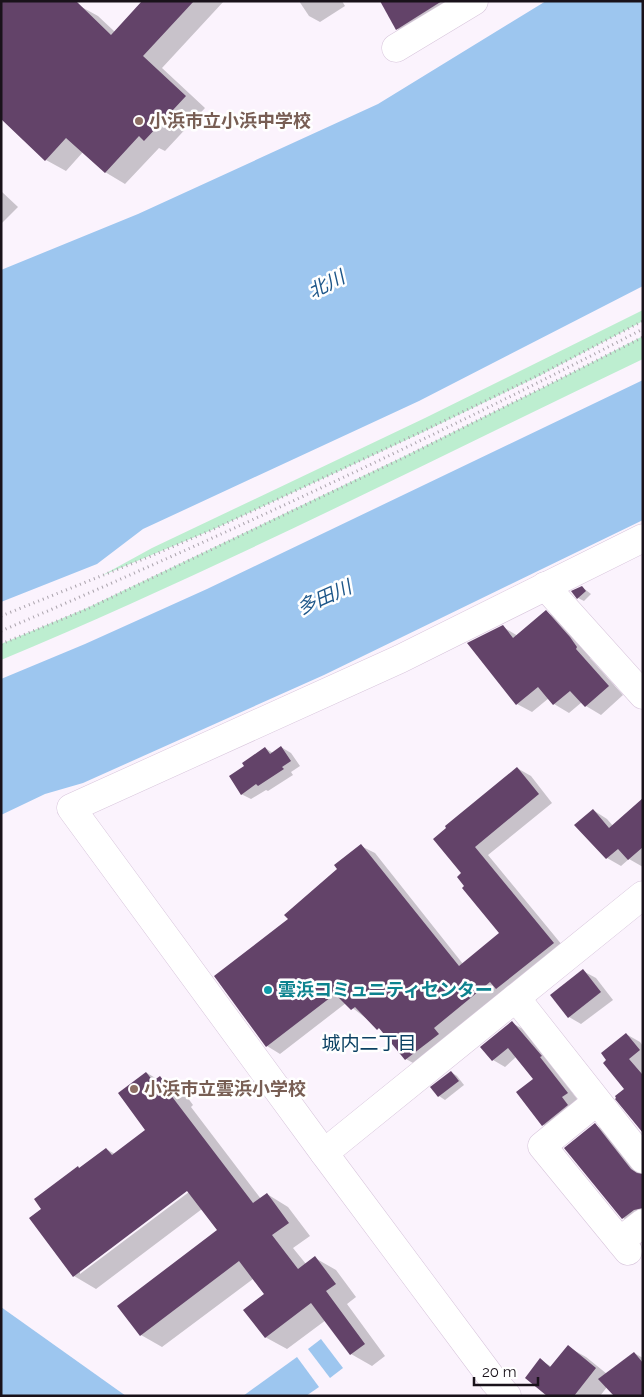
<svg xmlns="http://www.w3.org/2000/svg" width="644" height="1397" viewBox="0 0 644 1397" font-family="Raleway,'Noto Sans JP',sans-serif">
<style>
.green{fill:#bdeed0}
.water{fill:#9dc6ef}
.shadow{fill:#0003;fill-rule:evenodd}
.building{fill:#634369}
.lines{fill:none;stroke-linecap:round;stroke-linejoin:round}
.minor-casing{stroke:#d8c6dc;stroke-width:29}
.path{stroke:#aaa3ac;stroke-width:3;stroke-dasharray:1 4;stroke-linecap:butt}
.minor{stroke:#fff;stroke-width:28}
.education-dot{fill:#8d6e63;stroke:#fff;stroke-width:2}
.culture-dot{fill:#0f9aa8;stroke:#fff;stroke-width:2}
.labels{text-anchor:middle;stroke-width:5;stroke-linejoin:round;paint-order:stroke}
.education-label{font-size:18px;font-weight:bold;fill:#785e54;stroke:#fff;text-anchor:start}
.culture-label{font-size:18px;font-weight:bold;fill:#0d838f;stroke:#fff;text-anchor:start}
.water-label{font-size:19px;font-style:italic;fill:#1e578a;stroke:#fff}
.neighbourhood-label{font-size:19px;fill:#0c4163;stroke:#fff}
</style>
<rect width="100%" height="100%" fill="#fbf3fd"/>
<g class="green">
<path d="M643,310V321L539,376L419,434L214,529L101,576L152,548L425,418Z"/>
<path d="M643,336V359C430,461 219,569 1,660V644L87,608L409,454L544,387Z"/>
</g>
<g class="water">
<path d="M546,1H643V286L419,401L143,529L97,564L1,602V270L138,214L378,104Z"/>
<path d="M643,380V520L324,675L83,783L45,794L1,815V679L85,644L207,589Z"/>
<path d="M1,1307L126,1396H1Z"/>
<path d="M321,1339L343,1368L330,1378L308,1349Z"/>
<path d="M297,1357L319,1387L306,1396H243Z"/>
</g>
<g class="shadow">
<path d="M143,1H224L162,68L205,108L165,151L159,148L125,184L105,172L83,152L66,171L46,160L78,5L98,16L115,32Z"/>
<path d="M299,1H342L345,6L320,22L309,16Z"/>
<path d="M381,1H465L411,37L397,29Z"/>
<path d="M1,191L18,207L1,224Z"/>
<path d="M582,587L591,594L584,601L578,598Z"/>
<path d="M546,612L561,620L592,656L590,658L623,695L601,715L586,706L582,702L569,713L554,704L549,698L532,712L517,704L503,627L518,636Z"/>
<path d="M281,747L291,753L300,766L291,772L293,775L268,791L266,790L251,799L241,794L246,766L265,748L273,753Z"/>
<path d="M517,768L531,776L552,803L488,855L567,951L420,1067L406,1059L384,1032L346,1003L280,1054L267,1046L290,919L361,846L375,853L463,964L501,933L466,886L463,873L435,839Z"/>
<path d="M643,800V867L629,859L621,866L607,858L593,810L607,819L613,826Z"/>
<path d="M583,971L596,978L613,1000L581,1024L569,1017Z"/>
<path d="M512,1023L523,1029L578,1100L554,1131L543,1125L534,1079L516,1057L505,1067L493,1060Z"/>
<path d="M626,1034L640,1042L643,1046V1131L625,1089Z"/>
<path d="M451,1072L457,1076L464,1085L445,1100L439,1096Z"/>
<path d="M147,1073L157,1079L160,1078L182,1090L193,1105L191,1107L261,1199L267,1194L288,1207L310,1236L293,1248L306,1264L315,1258L336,1270L356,1297L347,1304L385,1356L372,1366L351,1354L326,1320L287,1349L265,1337V1295L253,1279L162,1347L141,1335L218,1231L202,1209L96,1289L74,1276L30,1218L43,1209L80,1169L106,1149L115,1154L147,1130ZM191,1187L193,1189L80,1274V1271Z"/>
<path d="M595,1125L608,1132L643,1175V1222L636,1226L623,1218L566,1148Z"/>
<path d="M568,1347L586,1357L607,1374L634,1353L643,1358V1396L607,1387L600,1396H549L540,1360L552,1367Z"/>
</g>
<g class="building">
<path d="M1,1H76L111,35L142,1H194L143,56L186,96L144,141L139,136L105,173L66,138L45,161L1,119Z"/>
<path d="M380,1H442L396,30Z"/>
<path d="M582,586L586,591L577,599L571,591Z"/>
<path d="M546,610L570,637L577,647L576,649L609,686L585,707L570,691L553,705L538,687L516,705L467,643L503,625L513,638Z"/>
<path d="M281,746L291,761L282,767L284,769L258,786L256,784L241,795L229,776L244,766L242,763L265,747L270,754Z"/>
<path d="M517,767L539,794L475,847L554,943L496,989L490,982L434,1028L439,1034L405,1060L379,1028L377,1030L355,1007L351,1010L335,994L266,1047L214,976L288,919L284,915L337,869L334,865L361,844L459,966L499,933L462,888L464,886L457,877L461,873L433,839L446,828L445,826Z"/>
<path d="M643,798V847L628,860L618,849L606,859L574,825L593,809L609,828Z"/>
<path d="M583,969L601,992L568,1018L550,995Z"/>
<path d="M512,1021L542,1056L540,1057L568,1093L562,1097L568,1105L542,1126L516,1092L533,1079L508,1048L492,1061L480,1047Z"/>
<path d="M626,1033L640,1050L629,1059L642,1074L643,1073V1133L615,1099L616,1098L615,1096L624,1089L603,1063L606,1060L601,1053Z"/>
<path d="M451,1071L459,1081L438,1097L430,1087Z"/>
<path d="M146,1072L153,1081L160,1076L172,1092L170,1094L253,1203L267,1193L289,1223L272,1235L298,1269L315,1256L336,1284L326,1291L365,1344L350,1355L311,1303L265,1338L243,1310L264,1294L239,1261L140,1336L117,1306L217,1230L187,1191L73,1277L29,1218L41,1209L34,1199L78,1166L79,1168L106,1148L112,1155L145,1130L118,1093Z"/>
<path d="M595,1123L631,1169L637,1173L643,1174V1208L634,1210L622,1219L564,1148Z"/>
<path d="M568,1345L596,1368L574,1396H547L525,1378L540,1358L550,1367Z"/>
<path d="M634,1352L643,1363V1396H614L598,1379Z"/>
</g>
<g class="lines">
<g class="minor-casing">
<g id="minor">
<path d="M396,48L474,1"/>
<path d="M545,586L643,695"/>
<path d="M516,998L643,1159"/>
<path d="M596,1102L542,1146L628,1251"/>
<path d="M324,1153L643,895"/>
<path d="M620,1241L643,1223"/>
<path d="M507,1396L494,1381L324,1153L71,808L400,659L643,538"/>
</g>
</g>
<g class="path">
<path d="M1,616L151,556L214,529L419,433L539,375L643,321"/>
<path d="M1,631C219,538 433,438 643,329"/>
<path d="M1,644L87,609L409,455L643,337"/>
</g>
<use href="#minor" class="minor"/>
</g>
<g class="education-dot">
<circle cx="139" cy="121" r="5"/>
<circle cx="134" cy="1089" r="5"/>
</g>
<circle class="culture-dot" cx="268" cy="990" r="5"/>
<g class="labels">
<g class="education-label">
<text x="149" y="127">小浜市立小浜中学校</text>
<text x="144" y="1095">小浜市立雲浜小学校</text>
</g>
<g class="culture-label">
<text x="278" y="996">雲浜コミュニティセンター</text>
</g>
<g class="water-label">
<text transform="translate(326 284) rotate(-27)" y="7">北川</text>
<text transform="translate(324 597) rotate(-24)" y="7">多田川</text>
</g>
<g class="neighbourhood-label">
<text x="369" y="1050">城内二丁目</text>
</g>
</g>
<rect width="644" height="1397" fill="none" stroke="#19121a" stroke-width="5"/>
<path d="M474 1377v8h64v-8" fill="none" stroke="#19121a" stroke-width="2.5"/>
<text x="482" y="1377" font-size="15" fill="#19121a" stroke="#ffffff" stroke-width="4" paint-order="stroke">20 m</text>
</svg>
